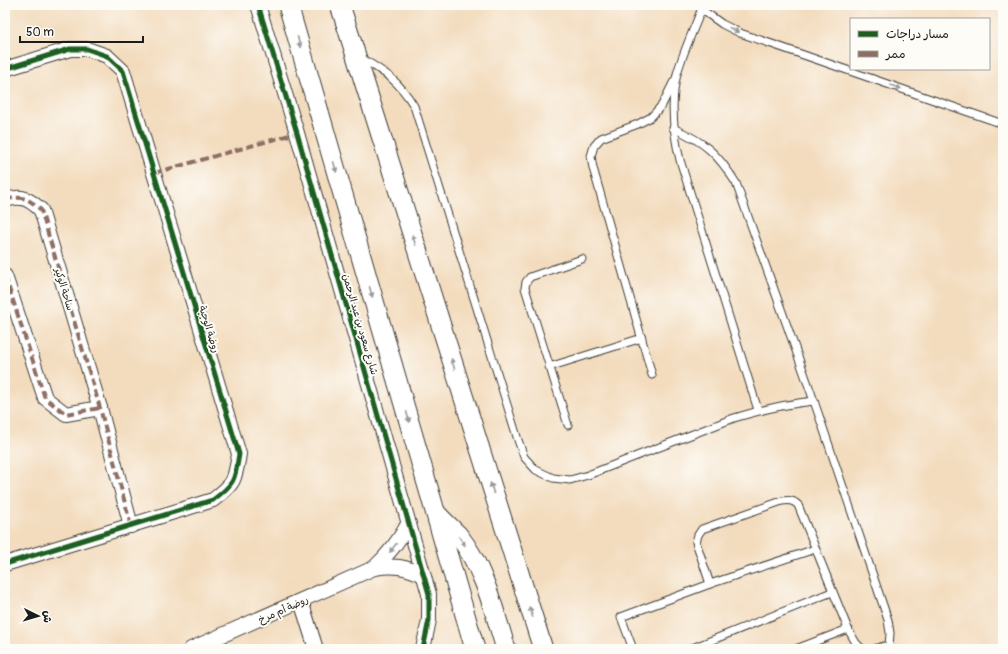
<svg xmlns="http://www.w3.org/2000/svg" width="1008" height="654" viewBox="0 0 1008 654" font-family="Pangolin,'Playpen Sans Arabic',sans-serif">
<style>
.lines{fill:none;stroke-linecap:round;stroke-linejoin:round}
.service-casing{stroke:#3c3934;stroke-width:9}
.minor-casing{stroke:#3c3934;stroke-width:16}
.secondary-casing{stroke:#3c3934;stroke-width:21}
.service{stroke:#fff;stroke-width:7}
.minor{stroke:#fff;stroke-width:14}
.secondary{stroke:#fff;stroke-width:19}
.quiet{stroke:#8d6e63;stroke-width:4;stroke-dasharray:8 4;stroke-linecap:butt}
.cycleway-casing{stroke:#fdfcf7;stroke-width:8}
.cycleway{stroke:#1b5e20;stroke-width:5}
.oneway{fill:#999}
.labels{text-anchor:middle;stroke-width:4;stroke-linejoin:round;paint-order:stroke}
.street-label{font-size:10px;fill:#1c1c1c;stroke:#fdfcf7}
</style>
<rect width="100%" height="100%" fill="#fdfcf7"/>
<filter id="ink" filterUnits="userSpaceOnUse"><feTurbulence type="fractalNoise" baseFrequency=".025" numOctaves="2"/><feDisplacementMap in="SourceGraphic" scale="8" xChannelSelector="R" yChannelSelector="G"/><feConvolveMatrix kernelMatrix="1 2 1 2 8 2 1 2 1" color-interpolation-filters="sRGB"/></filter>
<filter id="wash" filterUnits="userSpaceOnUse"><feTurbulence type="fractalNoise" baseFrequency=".012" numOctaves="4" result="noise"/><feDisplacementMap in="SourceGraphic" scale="16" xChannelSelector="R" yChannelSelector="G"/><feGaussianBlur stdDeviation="0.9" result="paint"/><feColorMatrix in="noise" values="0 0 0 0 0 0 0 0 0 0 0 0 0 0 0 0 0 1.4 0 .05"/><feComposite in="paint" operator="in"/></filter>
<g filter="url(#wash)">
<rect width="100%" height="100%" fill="#f3dcbe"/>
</g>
<g filter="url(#ink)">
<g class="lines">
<g class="service-casing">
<g id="service">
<path d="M703,5C695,27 683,52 677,74C670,103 673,132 680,160L758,410"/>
<path d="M701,9L722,24L740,33L1003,124"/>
<path d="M361,58C386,73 398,80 414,106L518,440L524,457L536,470L553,478L570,480L588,475L734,418C760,410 786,404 814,401"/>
<path d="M673,128C705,142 718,154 736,183L814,401L888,620L890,633L889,647"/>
<path d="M549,367L642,338"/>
<path d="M652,375L593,168L591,156L594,146L601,138L638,124L651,117L662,105L674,81"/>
<path d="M568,425L525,288L526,282L530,277L582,259"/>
<path d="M710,584L696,542L698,535L702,529L782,501C789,500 793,500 798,505L848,629L856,643L862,649"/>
<path d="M633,649L621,617L710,584L815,549"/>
<path d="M690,649L832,592"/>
<path d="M796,649L848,629"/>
<path d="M874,649L884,646L892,649"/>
</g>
</g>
<g class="minor-casing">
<g id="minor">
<path d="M258,5L297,133L429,594V620L423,649"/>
<path d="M5,69L70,49H87L107,56L123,71L239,454C235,481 234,484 213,500L5,564"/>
<path d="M5,200C22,195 28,198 41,210L100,408L131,526"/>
<path d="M5,276L45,398L66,414L100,408"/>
<path d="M374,568C388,555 399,541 408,524"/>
<path d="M301,601L316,649"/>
<path d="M191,649L374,568C394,565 405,566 423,575"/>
</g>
</g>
<g class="secondary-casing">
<g id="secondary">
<path d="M288,5L475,649"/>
<path d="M340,5L543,649"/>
<path d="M436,513C443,521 451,528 458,535C484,567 494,611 506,649"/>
</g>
</g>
<use href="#service" class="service"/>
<use href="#minor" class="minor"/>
<use href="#secondary" class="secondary"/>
<g class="quiet">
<path d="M154,173L297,133"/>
<path d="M5,200C22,195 28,198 41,210L100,408L131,526"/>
<path d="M5,276L45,398L66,414L100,408"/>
</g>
<g class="cycleway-casing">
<g id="cycleway">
<path d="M258,5L297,133L429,594V620L423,649"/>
<path d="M5,69L70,49H87L107,56L123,71L239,454C235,481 234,484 213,500L5,564"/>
</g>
</g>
<use href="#cycleway" class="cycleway"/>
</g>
<defs><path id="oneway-solid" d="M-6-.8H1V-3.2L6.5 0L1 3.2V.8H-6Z"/></defs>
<g class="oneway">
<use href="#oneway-solid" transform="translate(734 30) rotate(26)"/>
<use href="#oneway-solid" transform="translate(299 42) rotate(74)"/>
<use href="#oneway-solid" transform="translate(896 87) rotate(19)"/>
<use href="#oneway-solid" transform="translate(335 167) rotate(74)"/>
<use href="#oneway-solid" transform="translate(414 240) rotate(-107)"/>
<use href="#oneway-solid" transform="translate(371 292) rotate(74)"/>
<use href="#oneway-solid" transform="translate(453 364) rotate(-107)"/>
<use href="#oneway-solid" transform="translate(408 417) rotate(74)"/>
<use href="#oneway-solid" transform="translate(492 488) rotate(-107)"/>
<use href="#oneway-solid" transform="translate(462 541) rotate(56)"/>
<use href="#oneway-solid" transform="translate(393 548) rotate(127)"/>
<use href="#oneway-solid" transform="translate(531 612) rotate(-108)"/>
</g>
</g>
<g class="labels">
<g class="street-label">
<text transform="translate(65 289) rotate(73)" y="4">ساحة الوكير</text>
<text transform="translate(361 324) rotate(74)" y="4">شارع سعود بن عبد الرحمن</text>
<text transform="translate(210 329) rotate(73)" y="4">روضة الوجبة</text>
<text transform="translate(283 609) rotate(-24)" y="4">روضة أم مرخ</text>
</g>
</g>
<rect width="1008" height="654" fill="none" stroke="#fdfcf7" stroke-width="20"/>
<rect x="850" y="18" width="140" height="52" fill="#fdfcf7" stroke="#a3a29f"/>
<rect x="858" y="31" width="20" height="6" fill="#1b5e20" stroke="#a3a29f"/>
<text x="886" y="38" font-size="12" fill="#1c1c1c">مسار دراجات</text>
<rect x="858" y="51" width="20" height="6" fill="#8d6e63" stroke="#a3a29f"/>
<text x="886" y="58" font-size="12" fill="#1c1c1c">ممر</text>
<g transform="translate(38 616) rotate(95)" stroke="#fdfcf7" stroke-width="3" paint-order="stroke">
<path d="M0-3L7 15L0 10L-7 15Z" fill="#1c1c1c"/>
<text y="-6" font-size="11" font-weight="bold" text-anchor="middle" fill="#1c1c1c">ش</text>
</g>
<path d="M20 36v6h123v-6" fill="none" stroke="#1c1c1c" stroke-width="2"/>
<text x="26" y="36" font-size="12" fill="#1c1c1c" stroke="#fdfcf7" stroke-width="3" paint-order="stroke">50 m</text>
</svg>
